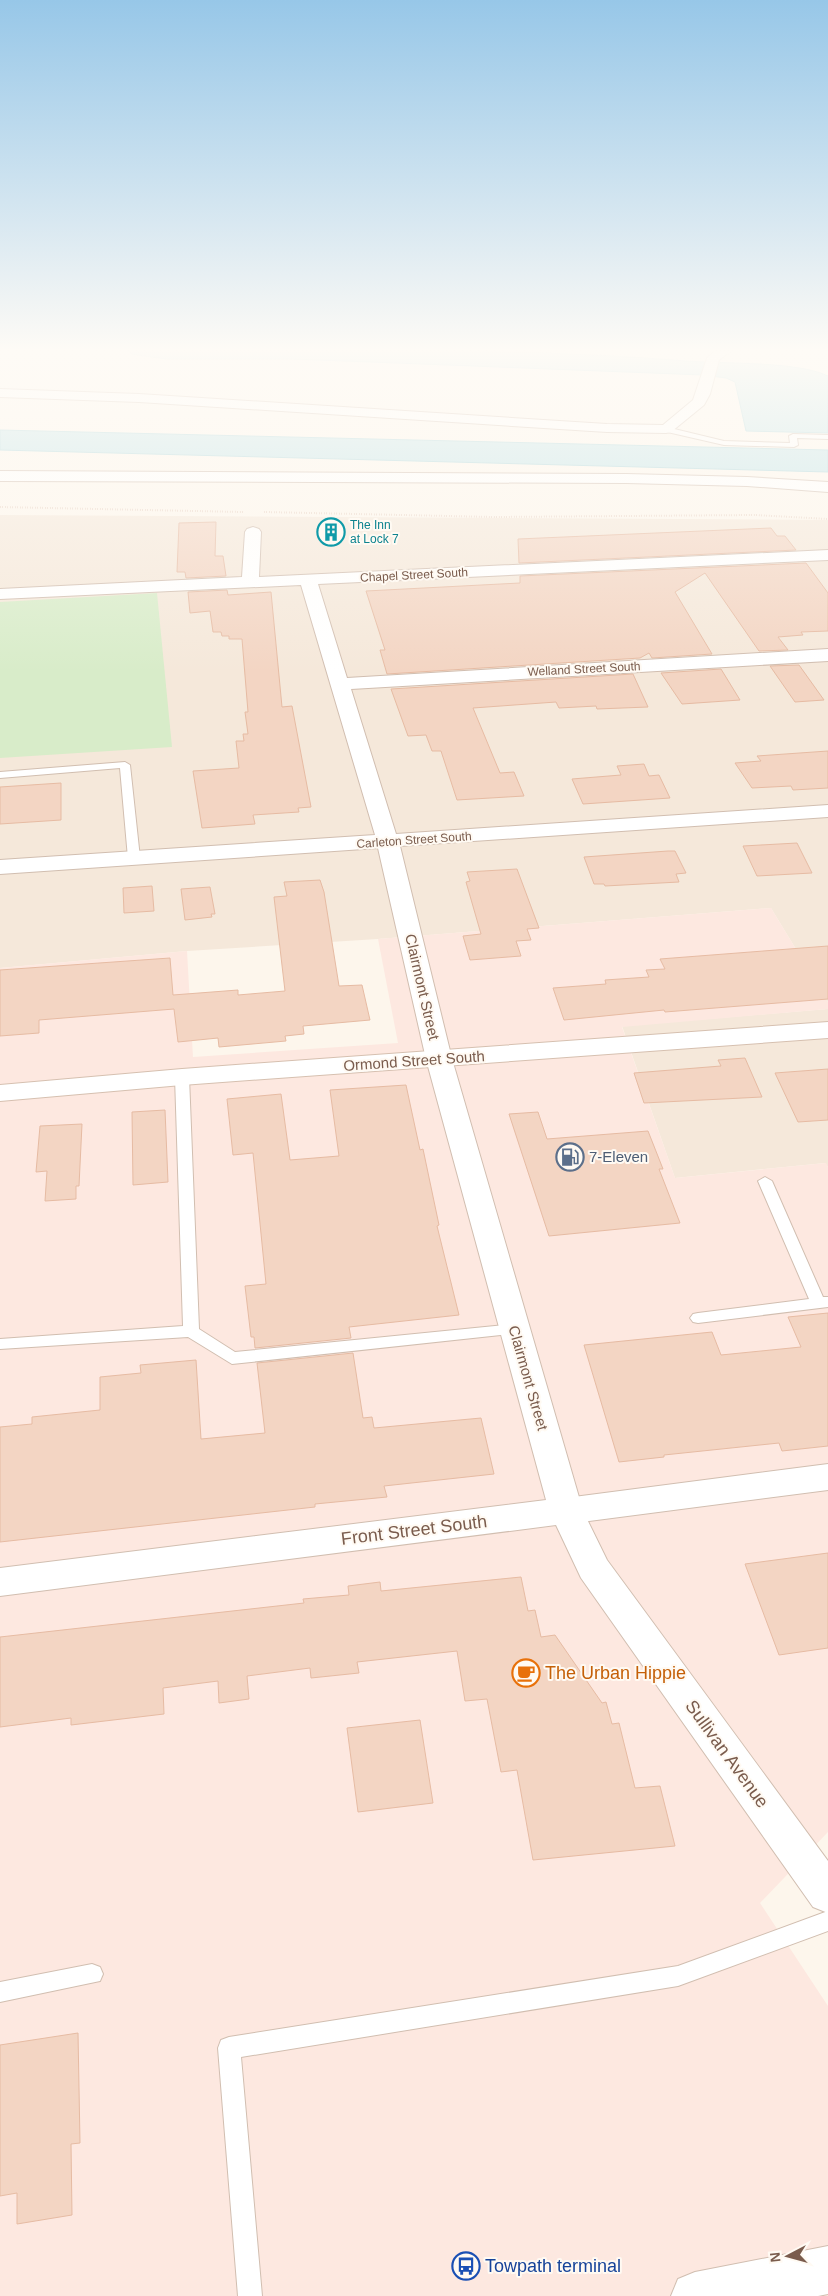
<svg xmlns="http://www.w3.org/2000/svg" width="828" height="2296" viewBox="0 0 828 2296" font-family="Arial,sans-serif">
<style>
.residential{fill:#f5e8da}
.commercial{fill:#fde8e0}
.green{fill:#d8ecc9}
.water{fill:#bfe3e8;stroke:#a5d3da}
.building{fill:#f3d5c3;stroke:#e6bba3}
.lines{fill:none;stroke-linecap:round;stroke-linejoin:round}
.service-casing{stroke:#d1beb0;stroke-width:2}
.minor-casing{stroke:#d1beb0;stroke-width:2}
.tertiary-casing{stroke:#d1beb0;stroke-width:2}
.secondary-casing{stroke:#d6c0b0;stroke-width:2}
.path{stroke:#d9b8a5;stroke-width:2;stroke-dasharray:0.5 2;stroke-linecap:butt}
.service{fill:#fff;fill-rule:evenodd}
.minor{fill:#fff;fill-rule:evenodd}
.tertiary{fill:#fff;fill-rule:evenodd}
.secondary{fill:#fff;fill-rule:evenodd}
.labels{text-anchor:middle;stroke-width:4;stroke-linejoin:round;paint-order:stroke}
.far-culture-label{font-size:12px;fill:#0d838f;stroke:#fffaf3;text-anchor:start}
.far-street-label{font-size:12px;fill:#7a5c4d;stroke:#fffaf3}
.street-label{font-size:15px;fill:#7a5c4d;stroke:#fffaf3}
.service-label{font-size:15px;fill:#4e5e75;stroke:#fffaf3;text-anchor:start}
.near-street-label{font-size:18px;fill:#7a5c4d;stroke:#fffaf3}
.near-food-label{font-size:18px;fill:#c56008;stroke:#fffaf3;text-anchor:start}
.near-transit-label{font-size:18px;fill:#164399;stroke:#fffaf3;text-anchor:start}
</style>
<rect width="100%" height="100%" fill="#fdf6ec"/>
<g class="residential">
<path d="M0,515L828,520V1002L771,908L378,939L187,951L0,968Z"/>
<path d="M828,1009V1167L825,1163L675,1178L622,1026Z"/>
</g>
<path class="commercial" d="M771,908L828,1002V1009L622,1027L675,1178L826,1163L828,1167V1832L760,1903L828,2006V2296H0V968L187,951L193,1057L398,1043L378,939Z"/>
<path class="green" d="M157,593L172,747L0,758V602Z"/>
<g class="water">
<path d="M128,351C314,351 501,346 686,361C723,364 797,361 828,376V433L746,431L735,382L726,378L703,375L293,359H166L131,354Z"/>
<path d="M0,430L828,450V472L0,450Z"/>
</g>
<g class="building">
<path d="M216,522L215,556H223L226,576L186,578L185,572H177L179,523Z"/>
<path d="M771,528L777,536H785L796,550L519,563L518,539Z"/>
<path d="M806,563L828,593V631L801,632L803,635L778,637L788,650L759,651L705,573L675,592L712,654L652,658L649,653L640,658L387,674L380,650H385L366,591L520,583V576Z"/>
<path d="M227,590L228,595L271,592L282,707L292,706L311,807L298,808L299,812L253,815L255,824L202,828L193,771L239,768L236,741H244L243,734H248L245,712H248L242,639H229V636H222L221,632H213L210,611L190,613L188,592Z"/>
<path d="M799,665L824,700L795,702L770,666Z"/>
<path d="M721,669L740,700L682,704L661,673Z"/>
<path d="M633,674L648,707L597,709L596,706L559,708L556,702L473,708L500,773L514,772L524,796L457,800L441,751H432L426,735L408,736L391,689Z"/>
<path d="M828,751V788L793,790L791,786L752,788L735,763L761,761L757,756Z"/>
<path d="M644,764L649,776L659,775L670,798L583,804L572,779L621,775L617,766Z"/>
<path d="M61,783V820L0,824V787Z"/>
<path d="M797,843L812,873L757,876L743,846Z"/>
<path d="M668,851H675L686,873L676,874L679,882L605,886L604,884H594L584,857Z"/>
<path d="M517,869L539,928L527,929L531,940L516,941L521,956L470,960L463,936L481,934L466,882L470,881L467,872Z"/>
<path d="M320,880L324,892L339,986L362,985L370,1020L303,1026L304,1034L285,1036L286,1041L219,1047L218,1038L178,1042L174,1009L39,1020V1033L0,1036V970L170,958L173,995L238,990V995L285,991L274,897L287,896L284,882Z"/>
<path d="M152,886L154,911L124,913L123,888Z"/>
<path d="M210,887L215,914H211L212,917L185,920L181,889Z"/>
<path d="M828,946V999L665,1012L664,1010L564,1020L553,988L606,984L605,980L649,977L646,970L665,969L660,959Z"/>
<path d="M745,1058L762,1097L644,1103L634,1073L721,1066L718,1060Z"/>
<path d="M828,1069V1120L798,1122L775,1073Z"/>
<path d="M406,1085L420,1150L423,1149L439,1225L437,1226L459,1315L349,1327L351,1338L255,1348L254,1337H251L245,1286L266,1284L253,1153L233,1155L227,1099L281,1094L290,1160L339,1156L330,1090Z"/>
<path d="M165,1110L168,1182L133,1185L132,1112Z"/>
<path d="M538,1112L547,1139L648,1131L663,1169H659L680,1223L549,1236L509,1114Z"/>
<path d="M82,1124L79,1186H76V1199L45,1201L47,1171L36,1172L40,1126Z"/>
<path d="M828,1313V1446L782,1451L779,1443L664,1455V1457L619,1462L584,1345L712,1332L721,1355L801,1347L788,1317Z"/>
<path d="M353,1353L363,1418L372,1417L374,1428L481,1418L494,1474L384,1486L387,1497L315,1504V1507L0,1542V1427L32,1424V1417L100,1410V1377L141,1373L140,1365L196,1360L201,1439L265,1433L257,1363Z"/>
<path d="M828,1553V1648L779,1655L745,1564Z"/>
<path d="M521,1577L528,1611L535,1610L541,1637L555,1635L602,1703L606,1702L612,1724L619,1723L635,1788L660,1786L675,1846L533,1860L517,1770L501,1772L487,1699L465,1701L457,1651L357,1662L359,1673L311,1678L310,1668L247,1676L249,1699L219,1703L218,1681L163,1688L164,1714L71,1725V1718L0,1727V1637L304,1603L303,1599L349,1595L348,1586L380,1582L381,1591Z"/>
<path d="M420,1720L433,1803L358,1812L347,1728Z"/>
<path d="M78,2033L80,2143L71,2144L72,2215L17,2224V2193L0,2196V2045Z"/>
</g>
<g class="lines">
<g class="service-casing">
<g id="service">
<path d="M666,427L724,441L790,443L789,436L793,434L828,435V439L797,438L798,445L794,447L724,445L663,431L662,429Z"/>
<path d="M125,762L130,765L140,858L134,861L128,858L120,768L0,778V772Z"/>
<path d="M182,1073L189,1077L199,1329L235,1352L514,1324L519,1325L522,1329L519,1333L232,1364L188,1337L0,1349V1339L183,1326L175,1077Z"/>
<path d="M765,1177L772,1181L823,1297H828V1307L698,1323L693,1322L690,1318L693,1314L698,1313L809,1299L758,1181Z"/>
<path d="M828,1911V1931L678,1986L241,2057L262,2296H238L218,2048L221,2040L229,2037L678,1966Z"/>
<path d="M92,1964L100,1967L103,1974L100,1981L0,2002V1982Z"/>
</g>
</g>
<g class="minor-casing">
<g id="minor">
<path d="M715,351H731L719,360L710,394L704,405L671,432L666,433L607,432L139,402L0,397V389L139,394L607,424L663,425L693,400L707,358Z"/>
<path d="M253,527L259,529L261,532L259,577L828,550V560L318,584L347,678L828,649V661L351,689L396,834L828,805V817L400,846L452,1059L448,1064L439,1067L430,1064L426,1059L378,848L0,874V860L375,835L301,585L0,599V589L242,577L245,532L247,529Z"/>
<path d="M828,1464V1490L566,1524L554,1520L549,1511L554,1502L566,1498Z"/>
<path d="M828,2246V2294L818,2296H671L678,2279L695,2272Z"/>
</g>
</g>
<g class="tertiary-casing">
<g id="tertiary">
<path d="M0,471L626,474L747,477L828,482V492L747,486L626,483L0,481Z"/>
<path d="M439,1051L448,1054L452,1059L583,1511L607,1560L828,1861V1913L813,1907L581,1578L556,1525L0,1596V1568L546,1500L426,1059L430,1054Z"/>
</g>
</g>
<g class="secondary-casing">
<path id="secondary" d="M828,1022V1038L182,1085L0,1101V1085L182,1069Z"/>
</g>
<g class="path">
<path d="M0,507L243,512"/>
<path d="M264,512L494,517L755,515L828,519"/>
</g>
<use href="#service" class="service"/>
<use href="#minor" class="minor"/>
<use href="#tertiary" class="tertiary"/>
<use href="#secondary" class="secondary"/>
</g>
<linearGradient id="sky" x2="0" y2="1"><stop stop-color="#97c7e8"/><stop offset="0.52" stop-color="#fefbf6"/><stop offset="1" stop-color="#fefbf6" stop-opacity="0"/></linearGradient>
<rect width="828" height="673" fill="url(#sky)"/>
<defs>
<g id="building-ring" transform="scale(1.4375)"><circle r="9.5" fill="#fffaf3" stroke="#0f9aa8" stroke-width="1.5"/><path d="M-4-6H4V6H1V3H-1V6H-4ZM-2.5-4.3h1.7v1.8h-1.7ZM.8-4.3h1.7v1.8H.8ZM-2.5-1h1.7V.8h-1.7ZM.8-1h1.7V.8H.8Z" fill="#0f9aa8"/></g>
<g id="fuel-ring" transform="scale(1.4375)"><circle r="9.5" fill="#fffaf3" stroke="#5c6f8a" stroke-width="1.5"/><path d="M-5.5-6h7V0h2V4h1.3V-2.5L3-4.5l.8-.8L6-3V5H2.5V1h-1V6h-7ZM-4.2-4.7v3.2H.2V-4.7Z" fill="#5c6f8a"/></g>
<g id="cafe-ring" transform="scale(1.4375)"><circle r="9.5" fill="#fffaf3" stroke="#e8710a" stroke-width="1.5"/><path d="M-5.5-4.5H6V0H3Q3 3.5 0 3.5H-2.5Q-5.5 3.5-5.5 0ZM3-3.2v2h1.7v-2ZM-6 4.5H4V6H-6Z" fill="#e8710a"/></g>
<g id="bus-ring" transform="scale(1.4375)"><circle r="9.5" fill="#fffaf3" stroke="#1a4fb4" stroke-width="1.5"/><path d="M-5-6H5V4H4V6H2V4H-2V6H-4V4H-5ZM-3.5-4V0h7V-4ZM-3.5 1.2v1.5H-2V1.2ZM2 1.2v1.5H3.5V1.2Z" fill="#1a4fb4"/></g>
</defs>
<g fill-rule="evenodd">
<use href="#building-ring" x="331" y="532"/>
<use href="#fuel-ring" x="570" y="1157"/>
<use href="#cafe-ring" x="526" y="1673"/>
<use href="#bus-ring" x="466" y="2266"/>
</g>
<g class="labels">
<g class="far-culture-label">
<text x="350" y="529">The Inn<tspan x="350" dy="14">at Lock 7</tspan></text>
</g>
<g class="far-street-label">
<text transform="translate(414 575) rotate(-3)" y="4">Chapel Street South</text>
<text transform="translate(584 669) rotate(-3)" y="4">Welland Street South</text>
<text transform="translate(414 840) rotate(-4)" y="4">Carleton Street South</text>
</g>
<g class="street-label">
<text transform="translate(422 987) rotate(77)" y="5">Clairmont Street</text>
<text transform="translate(414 1061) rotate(-4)" y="5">Ormond Street South</text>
<text transform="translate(528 1378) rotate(74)" y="5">Clairmont Street</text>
</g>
<g class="service-label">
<text x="589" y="1162">7-Eleven</text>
</g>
<g class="near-street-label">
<text transform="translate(414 1530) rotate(-7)" y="6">Front Street South</text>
<text transform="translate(727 1754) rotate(54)" y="6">Sullivan Avenue</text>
</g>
<g class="near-food-label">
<text x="545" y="1679">The Urban Hippie</text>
</g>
<g class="near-transit-label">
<text x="485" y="2272">Towpath terminal</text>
</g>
</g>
<g transform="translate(788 2256) rotate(264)" stroke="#fffaf3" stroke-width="4" paint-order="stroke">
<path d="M0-4L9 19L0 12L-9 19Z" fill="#7a5c4d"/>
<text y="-8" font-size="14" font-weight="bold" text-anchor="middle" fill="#7a5c4d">N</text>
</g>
</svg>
